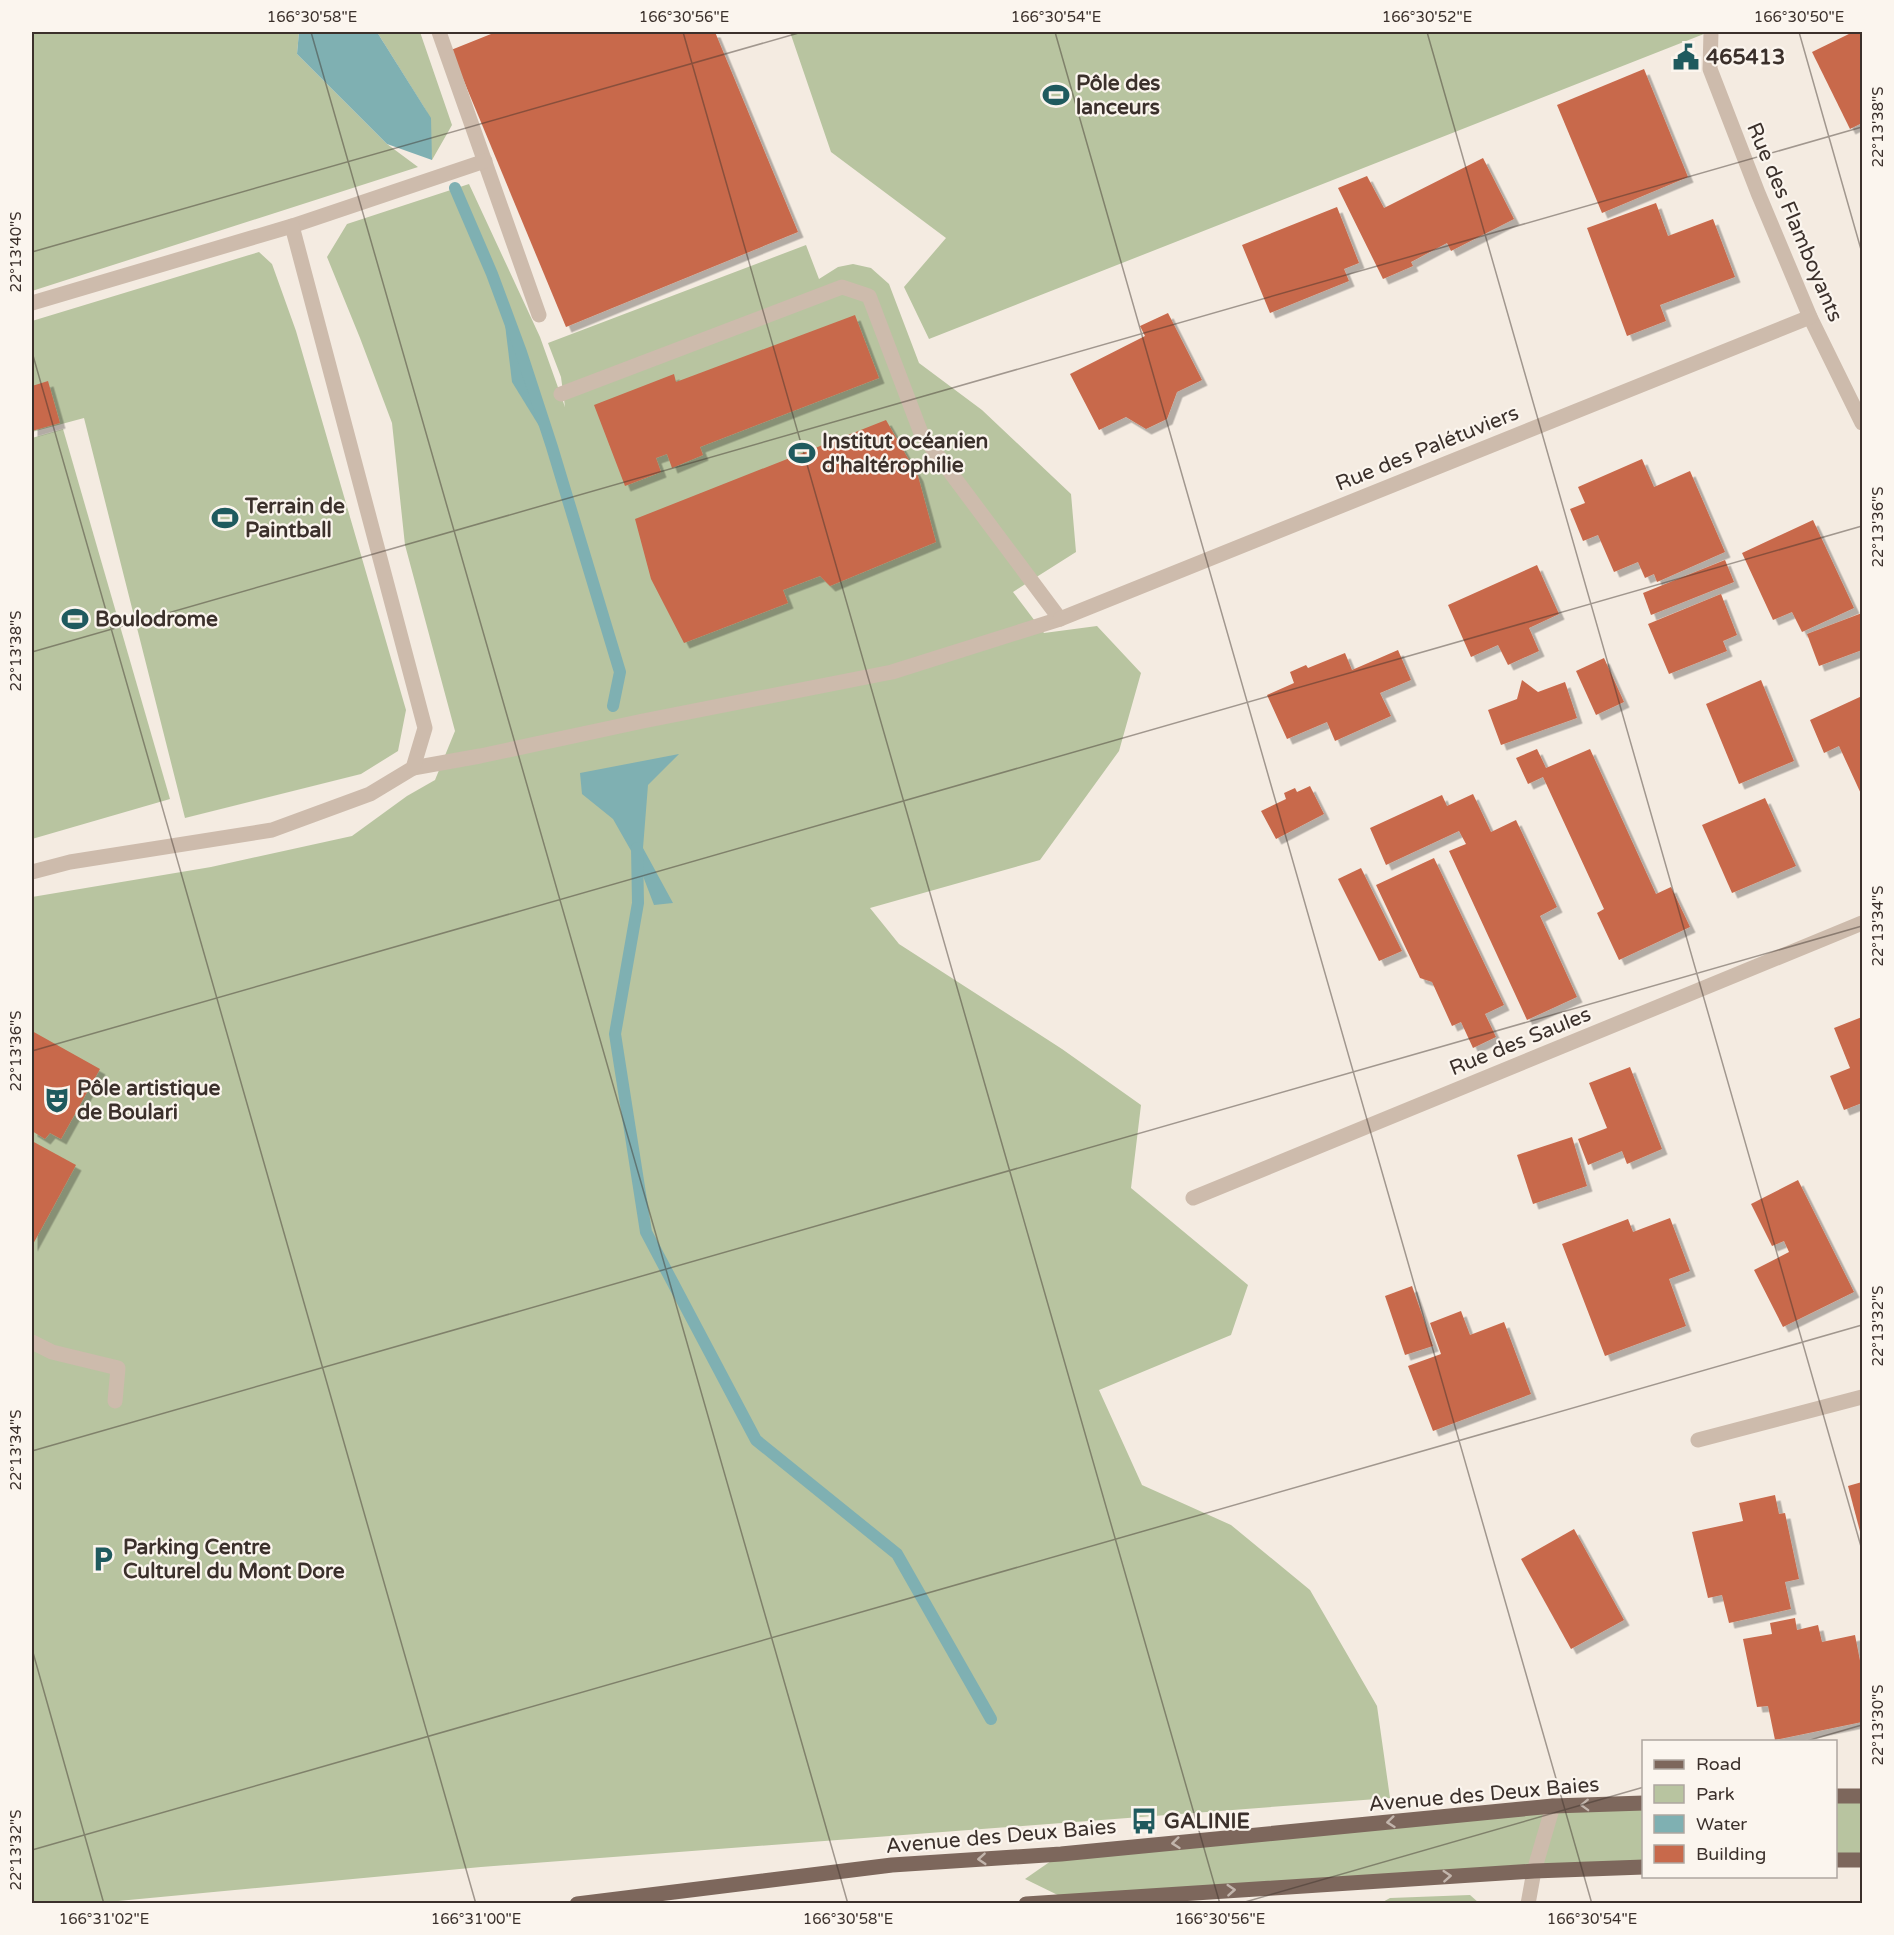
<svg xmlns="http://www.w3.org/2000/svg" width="1894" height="1935" viewBox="0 0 1894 1935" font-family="'Varela Round',sans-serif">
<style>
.green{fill:#b8c4a0}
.water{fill:#7fb0b2}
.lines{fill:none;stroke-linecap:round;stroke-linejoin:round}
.stream{stroke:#7fb0b2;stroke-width:12}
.building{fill:#c8694b;filter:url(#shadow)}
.lane{stroke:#cdbbac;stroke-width:15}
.street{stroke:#cdbbac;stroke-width:15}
.primary{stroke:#7d675c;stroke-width:15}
.oneway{stroke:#c2b5ac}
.ticks{fill:none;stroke:#3b302b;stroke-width:1.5;stroke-opacity:0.45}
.labels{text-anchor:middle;stroke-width:4.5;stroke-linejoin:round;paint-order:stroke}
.poi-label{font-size:21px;font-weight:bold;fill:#3b302b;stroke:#fbf5ee;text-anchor:start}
.street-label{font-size:21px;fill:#3b302b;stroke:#fbf5ee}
.neatline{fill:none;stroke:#3b302b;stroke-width:2}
.ticks-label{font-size:15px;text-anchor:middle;fill:#3b302b}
</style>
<defs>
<filter id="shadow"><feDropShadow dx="5.5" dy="5.5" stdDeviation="0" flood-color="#0004"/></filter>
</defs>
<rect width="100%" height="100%" fill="#f4ebe1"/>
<g class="green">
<path d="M32,32H299L297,54L387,144L418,167L32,291Z"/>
<path d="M377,32H420L452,125L432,160L427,112Z"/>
<path d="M790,32H1709L929,339L904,287L946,238L831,152Z"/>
<path d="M469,184L540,337L565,407L561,377L548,343L806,245L819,279L838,267L853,264L871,268L889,284L919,363L982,410L1071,494L1076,552L1013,592L1044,633L1097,626L1141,673L1119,751L1040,860L870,908L899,944L1062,1049L1141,1105L1131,1188L1248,1285L1231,1335L1099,1390L1142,1485L1231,1525L1310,1590L1377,1706L1390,1798L481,1867L97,1903L32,1902V897L211,867L352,836L407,796L435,780L455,731L405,545L392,423L360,338L327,257L347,224Z"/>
<path d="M259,252L272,264L296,331L406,710L398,751L361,774L185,818L84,418L32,432V321Z"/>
<path d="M63,429L170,799L32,839V438Z"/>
<path d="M1862,1796V1860H1836V1797Z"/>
<path d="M1643,1803V1867L1068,1900L1025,1879L1061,1854Z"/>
<path d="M1470,1895L1479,1903H1381L1390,1898Z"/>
</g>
<g class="water">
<path d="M299,32H377L431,118L432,160L387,144L297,54Z"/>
<path d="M502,300L552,447L512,382Z"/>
<path d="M679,754L648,785L643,848L673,903L654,905L638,863L613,819L582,794L580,773Z"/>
</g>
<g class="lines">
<g class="stream">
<path d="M455,188L492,274L521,352L552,447L620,672L613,706"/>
<path d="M637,848L638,903L615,1034L646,1232L756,1440L897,1554L991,1719"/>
</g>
</g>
<g class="building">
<path d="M496,32H715L798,232L566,327L451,50Z"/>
<path d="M1853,32H1862V123L1850,129L1812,52Z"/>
<path d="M1644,69L1688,177L1602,213L1557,105Z"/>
<path d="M1483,158L1514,219L1451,251L1447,243L1411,262L1413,266L1383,279L1338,188L1367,176L1384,208Z"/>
<path d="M1656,203L1668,236L1713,219L1735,277L1660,305L1666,321L1627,336L1587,228Z"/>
<path d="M1337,207L1359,263L1344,269L1349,281L1270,313L1242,245Z"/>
<path d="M1168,313L1202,380L1177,392L1167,419L1146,429L1126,417L1099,430L1070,374L1145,336L1140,326Z"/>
<path d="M855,315L879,378L700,447L703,455L672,468L667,454L656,458L661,472L625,486L594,405L674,374L676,382Z"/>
<path d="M48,381L60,423L32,431V386Z"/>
<path d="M886,420L918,476L936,542L830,586L820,576L783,590L788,603L684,643L651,579L635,519Z"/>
<path d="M1642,459L1654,487L1690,471L1725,552L1657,582L1654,574L1645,578L1638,562L1614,572L1598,535L1583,541L1570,509L1585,503L1578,487Z"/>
<path d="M1813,520L1854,608L1802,632L1792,612L1773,620L1742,553Z"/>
<path d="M1725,560L1734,582L1651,615L1643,593Z"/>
<path d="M1537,565L1559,614L1529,628L1539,651L1508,665L1498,645L1471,657L1448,605Z"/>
<path d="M1721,594L1737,635L1723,641L1727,651L1669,674L1648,624Z"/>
<path d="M1862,613V650L1819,666L1807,634Z"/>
<path d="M1398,650L1411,680L1380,693L1391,716L1335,741L1327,722L1287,739L1267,695L1294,683L1290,672L1306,665L1308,668L1345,653L1352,670Z"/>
<path d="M1604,658L1624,702L1596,715L1576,671Z"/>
<path d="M1522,680L1538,692L1565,682L1577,718L1501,745L1488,710L1517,699Z"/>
<path d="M1761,680L1794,761L1739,784L1706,704Z"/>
<path d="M1862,696V796L1839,746L1824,753L1810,720Z"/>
<path d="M1537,749L1546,768L1590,749L1656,894L1671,887L1690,927L1619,960L1597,913L1604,909L1543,777L1528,784L1516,758Z"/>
<path d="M1310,786L1324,814L1276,839L1261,811L1286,799L1284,793L1295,788L1297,792Z"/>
<path d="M1473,794L1491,832L1516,820L1557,907L1540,916L1577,997L1527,1020L1449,851L1466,844L1459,831L1386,865L1370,828L1442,795L1447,806Z"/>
<path d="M1765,798L1796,866L1732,893L1702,825Z"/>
<path d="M1434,858L1504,1005L1485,1014L1496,1037L1473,1048L1461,1022L1452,1026L1432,982L1420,978L1376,885Z"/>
<path d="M1361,868L1402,951L1379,961L1338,879Z"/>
<path d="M1862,1017V1103L1844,1110L1830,1076L1850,1068L1834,1028Z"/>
<path d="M32,1031L100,1069L61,1139L50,1133L45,1139L32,1131Z"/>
<path d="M1630,1067L1662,1149L1627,1164L1622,1151L1588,1165L1578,1139L1607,1128L1589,1083Z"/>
<path d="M1572,1137L1587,1186L1533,1204L1517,1155Z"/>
<path d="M32,1141L76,1165L32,1246Z"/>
<path d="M1798,1180L1854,1292L1783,1327L1754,1270L1789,1252L1784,1241L1772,1246L1751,1204Z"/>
<path d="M1670,1218L1690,1271L1669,1279L1686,1326L1605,1356L1562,1244L1628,1219L1633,1232Z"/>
<path d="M1412,1286L1433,1346L1405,1355L1385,1296Z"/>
<path d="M1461,1311L1470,1335L1504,1322L1531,1394L1433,1431L1408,1366L1441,1354L1430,1323Z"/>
<path d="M1862,1482V1539L1848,1486Z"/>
<path d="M1775,1495L1779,1514L1785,1513L1799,1579L1785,1582L1791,1609L1729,1623L1722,1595L1708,1598L1692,1532L1743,1521L1739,1503Z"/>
<path d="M1574,1529L1624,1620L1571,1649L1521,1559Z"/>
<path d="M1795,1618L1797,1630L1818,1625L1822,1642L1855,1635L1862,1671V1722L1775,1740L1768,1706L1757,1707L1743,1639L1772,1634L1770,1623Z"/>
</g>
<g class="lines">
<g class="lane">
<path d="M439,32L539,315"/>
<path d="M292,226L485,161"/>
<path d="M413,768L480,756L643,721L892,672L1060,619L921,433L869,296L842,287L561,394"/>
<path d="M32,1342L52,1352L118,1368L115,1401"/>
</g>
<g class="street">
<path d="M1711,32L1710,69L1758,193L1810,317L1862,423"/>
<path d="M32,303L292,226L425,728L413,768L370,794L272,830L70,862L32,872"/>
<path d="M1060,619L1810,317"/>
<path d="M1193,1198L1862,923"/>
<path d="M1698,1440L1862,1397"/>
<path d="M1528,1904L1534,1871L1553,1806"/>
</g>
<g class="primary">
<path d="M1836,1796H1862"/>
<path d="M1836,1860H1862"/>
<path d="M577,1904L892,1865L1061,1854L1553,1806L1644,1803"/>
<path d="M1026,1904L1534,1871L1644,1867"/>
</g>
</g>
<defs><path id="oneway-chevron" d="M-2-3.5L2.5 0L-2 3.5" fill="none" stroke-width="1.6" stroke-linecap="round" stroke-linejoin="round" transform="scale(1.5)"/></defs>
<g class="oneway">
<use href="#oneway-chevron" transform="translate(1585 1805) rotate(178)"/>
<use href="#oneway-chevron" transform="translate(1391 1822) rotate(174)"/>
<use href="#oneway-chevron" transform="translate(1176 1843) rotate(174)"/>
<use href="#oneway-chevron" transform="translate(982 1859) rotate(176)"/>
<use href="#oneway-chevron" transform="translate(1447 1876) rotate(-4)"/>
<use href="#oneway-chevron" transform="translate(1231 1890) rotate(-4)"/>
</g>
<path class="ticks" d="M311,32L848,1904M683,32L1220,1904M1055,32L1592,1904M1427,32L1862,1550M1799,32L1862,253M32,252L802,32M32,352L476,1904M32,652L1862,127M32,1051L1862,526M32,1451L1862,926M32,1649L104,1904M1803,1742L1862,1725M32,1850L1862,1325M1238,1904L1644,1787"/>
<defs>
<g id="civic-bare" transform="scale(2.07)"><path d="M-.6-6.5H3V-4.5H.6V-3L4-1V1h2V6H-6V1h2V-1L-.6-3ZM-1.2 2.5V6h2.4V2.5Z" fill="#1f5a5e" stroke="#fbf5ee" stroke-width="2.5" paint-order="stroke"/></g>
<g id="stadium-bare" transform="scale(2.07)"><path d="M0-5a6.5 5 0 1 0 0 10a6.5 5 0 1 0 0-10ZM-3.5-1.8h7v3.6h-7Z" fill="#1f5a5e" stroke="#fbf5ee" stroke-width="2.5" paint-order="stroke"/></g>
<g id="theatre-bare" transform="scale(2.07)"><path d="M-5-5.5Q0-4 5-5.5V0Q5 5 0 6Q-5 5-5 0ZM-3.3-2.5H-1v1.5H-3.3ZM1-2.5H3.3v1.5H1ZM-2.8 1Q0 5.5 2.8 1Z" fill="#1f5a5e" stroke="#fbf5ee" stroke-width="2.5" paint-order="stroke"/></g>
<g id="parking-bare" transform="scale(2.07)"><path d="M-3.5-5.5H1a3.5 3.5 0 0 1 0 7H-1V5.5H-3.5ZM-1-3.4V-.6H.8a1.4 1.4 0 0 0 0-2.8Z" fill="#1f5a5e" stroke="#fbf5ee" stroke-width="2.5" paint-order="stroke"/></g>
<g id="bus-bare" transform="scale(2.07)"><path d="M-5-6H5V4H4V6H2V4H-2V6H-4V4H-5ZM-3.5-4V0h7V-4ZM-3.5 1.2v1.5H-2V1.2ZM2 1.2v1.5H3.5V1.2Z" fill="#1f5a5e" stroke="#fbf5ee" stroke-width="2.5" paint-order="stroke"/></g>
</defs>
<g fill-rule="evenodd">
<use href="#civic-bare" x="1686" y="57"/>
<use href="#stadium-bare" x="1056" y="95"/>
<use href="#stadium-bare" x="802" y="453"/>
<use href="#stadium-bare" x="225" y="518"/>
<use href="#stadium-bare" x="75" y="619"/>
<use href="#theatre-bare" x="57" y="1100"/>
<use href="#parking-bare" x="103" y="1559"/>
<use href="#bus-bare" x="1144" y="1821"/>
</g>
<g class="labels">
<g class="poi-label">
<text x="1706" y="64">465413</text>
<text x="1076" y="90">Pôle des<tspan x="1076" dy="24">lanceurs</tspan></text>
<text x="822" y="448">Institut océanien<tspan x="822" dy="24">d'haltérophilie</tspan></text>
<text x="245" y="513">Terrain de<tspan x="245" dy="24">Paintball</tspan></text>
<text x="95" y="626">Boulodrome</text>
<text x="77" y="1095">Pôle artistique<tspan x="77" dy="24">de Boulari</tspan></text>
<text x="123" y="1554">Parking Centre<tspan x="123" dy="24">Culturel du Mont Dore</tspan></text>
<text x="1164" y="1828">GALINIE</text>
</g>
<g class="street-label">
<text transform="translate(1795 222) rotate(67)" y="7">Rue des Flamboyants</text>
<text transform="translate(1427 448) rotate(-22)" y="7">Rue des Palétuviers</text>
<text transform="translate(1520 1041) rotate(-22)" y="7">Rue des Saules</text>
<text transform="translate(1484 1794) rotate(-5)" y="7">Avenue des Deux Baies</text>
<text transform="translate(1001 1836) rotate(-5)" y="7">Avenue des Deux Baies</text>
</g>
</g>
<rect width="1894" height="1935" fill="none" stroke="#fbf5ee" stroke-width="66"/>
<rect x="1642" y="1740" width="195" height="138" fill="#fbf5ee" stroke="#aea6a0" stroke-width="1.5"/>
<rect x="1654" y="1760" width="30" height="9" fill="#7d675c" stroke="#aea6a0" stroke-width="1.5"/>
<text x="1696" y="1770" font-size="18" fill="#3b302b">Road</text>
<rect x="1654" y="1785" width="30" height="18" fill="#b8c4a0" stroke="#aea6a0" stroke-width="1.5"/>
<text x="1696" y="1800" font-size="18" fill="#3b302b">Park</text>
<rect x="1654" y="1815" width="30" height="18" fill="#7fb0b2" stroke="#aea6a0" stroke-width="1.5"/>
<text x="1696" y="1830" font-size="18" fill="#3b302b">Water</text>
<rect x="1654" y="1845" width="30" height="18" fill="#c8694b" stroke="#aea6a0" stroke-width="1.5"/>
<text x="1696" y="1860" font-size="18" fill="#3b302b">Building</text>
<rect x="33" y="33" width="1828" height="1869" class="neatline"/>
<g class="ticks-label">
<text x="312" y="22">166°30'58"E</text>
<text x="684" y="22">166°30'56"E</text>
<text x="1056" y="22">166°30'54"E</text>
<text x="1427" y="22">166°30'52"E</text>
<text x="1799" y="22">166°30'50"E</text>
<text transform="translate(1878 127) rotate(-90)" y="5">22°13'38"S</text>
<text transform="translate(16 252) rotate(-90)" y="5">22°13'40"S</text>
<text transform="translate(1878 527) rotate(-90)" y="5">22°13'36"S</text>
<text transform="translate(16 651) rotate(-90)" y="5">22°13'38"S</text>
<text transform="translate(1878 926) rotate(-90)" y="5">22°13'34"S</text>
<text transform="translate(16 1051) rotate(-90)" y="5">22°13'36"S</text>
<text transform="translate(1878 1326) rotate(-90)" y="5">22°13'32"S</text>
<text transform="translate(16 1450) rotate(-90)" y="5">22°13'34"S</text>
<text transform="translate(1878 1725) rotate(-90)" y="5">22°13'30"S</text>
<text transform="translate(16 1850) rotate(-90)" y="5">22°13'32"S</text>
<text x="104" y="1924">166°31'02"E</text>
<text x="476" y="1924">166°31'00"E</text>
<text x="848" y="1924">166°30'58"E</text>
<text x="1220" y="1924">166°30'56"E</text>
<text x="1592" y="1924">166°30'54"E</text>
</g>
</svg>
